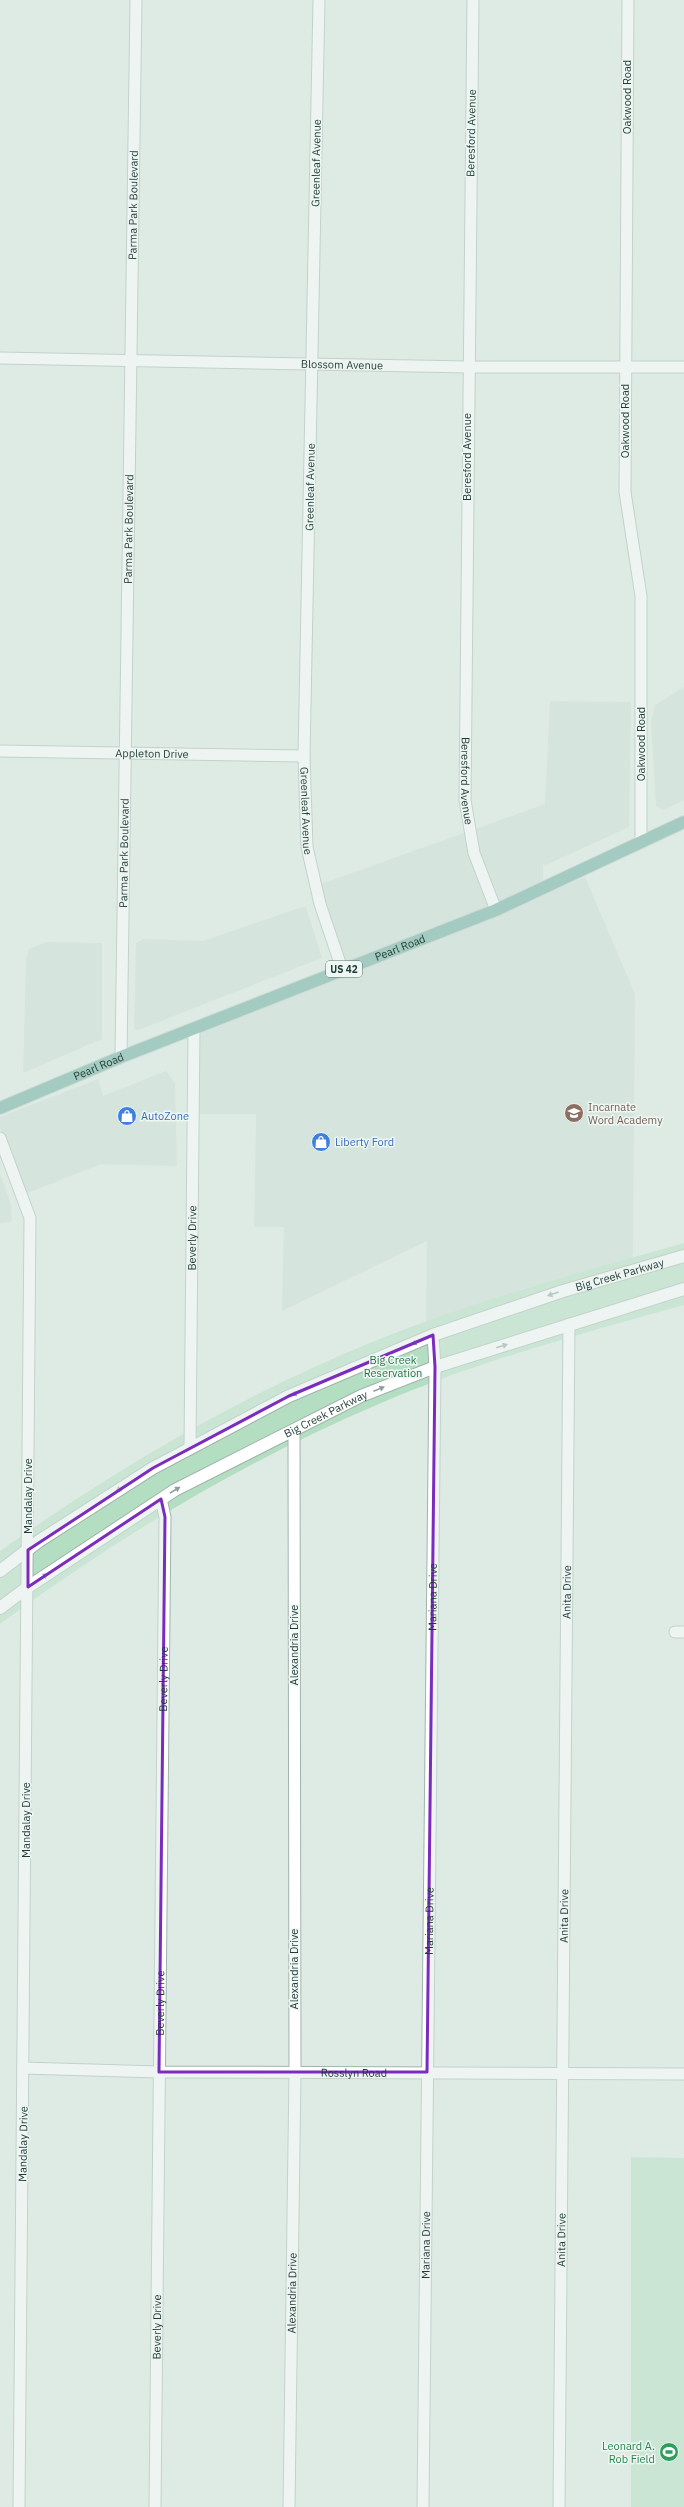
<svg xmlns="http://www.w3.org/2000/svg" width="684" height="2507" viewBox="0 0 684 2507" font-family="'IBM Plex Sans',sans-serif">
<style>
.built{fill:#ccdbd4}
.green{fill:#b4dec1}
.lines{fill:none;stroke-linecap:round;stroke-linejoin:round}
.minor-casing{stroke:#a1b3ac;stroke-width:13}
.tertiary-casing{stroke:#a1b3ac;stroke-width:14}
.primary-casing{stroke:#c0c8c6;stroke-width:14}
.minor{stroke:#fff;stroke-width:11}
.tertiary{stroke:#fff;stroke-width:12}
.primary{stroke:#5ea494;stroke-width:12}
.oneway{fill:#8e9e9a}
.marked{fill:none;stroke:#7b2cbf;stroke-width:3;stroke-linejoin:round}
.labels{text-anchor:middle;stroke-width:3;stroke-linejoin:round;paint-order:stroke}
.shield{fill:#eef7f3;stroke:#5c746d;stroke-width:1}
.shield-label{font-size:10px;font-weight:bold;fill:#1e3c34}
.street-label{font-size:11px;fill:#1e3c34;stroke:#eef7f3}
.education-label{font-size:11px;fill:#785e54;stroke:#eef7f3;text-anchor:start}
.shop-label{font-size:11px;fill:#366cbe;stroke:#eef7f3;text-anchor:start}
.park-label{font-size:11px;fill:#257546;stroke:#eef7f3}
.leisure-label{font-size:11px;fill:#27864d;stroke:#eef7f3;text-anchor:end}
</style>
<rect width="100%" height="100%" fill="#deebe5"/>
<g class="built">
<path d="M684,687V800L663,810L656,806L651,722L655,705Z"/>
<path d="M550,701L631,702L629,827L546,865L543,863V882L485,909L346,963L328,914L321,884L545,804Z"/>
<path d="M585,877L635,994L633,1258L522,1289L426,1323L427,1241L282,1311L284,1227H254L256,1114H198L200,1033L351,971L497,915Z"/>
<path d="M306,907L322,958L138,1030L134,1029L136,943L143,939L203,941L299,908Z"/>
<path d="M46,942L102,943V1039L23,1073L26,960L29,949Z"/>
<path d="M166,1071L175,1083L177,1166L101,1164L25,1194L0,1127V1117L98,1079L103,1096Z"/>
<path d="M0,1174L11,1204L12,1222L0,1223Z"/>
</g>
<g class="green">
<path d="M684,1243V1305C581,1334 478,1361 379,1404C244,1461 119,1537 0,1624V1551C117,1468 243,1394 377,1340C477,1300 580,1272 684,1243Z"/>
<path d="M631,2157L684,2158V2507H631Z"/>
</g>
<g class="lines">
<g class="minor-casing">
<g id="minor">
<path id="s1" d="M319,0L304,756L307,847L320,904L342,969"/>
<path id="s2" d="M473,0L465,800L474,853L496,910"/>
<path d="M628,0L625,492L641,596V841"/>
<path id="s3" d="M0,358L468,367H684"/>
<path id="s4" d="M0,751L304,756"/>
<path id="s5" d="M121,1057L136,0"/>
<path d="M0,1138L30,1218L19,2507"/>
<path id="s6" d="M190,1448L194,1029"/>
<path d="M675,1632H684"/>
<path id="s7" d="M23,2068L159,2072L684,2074"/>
<path id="s8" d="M155,2507L165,1517L161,1499"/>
<path id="s9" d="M289,2507L295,2072L294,1430"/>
<path id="s10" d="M423,2507L435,1367L433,1335"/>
<path id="s11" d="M559,2507L569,1324"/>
</g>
</g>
<g class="tertiary-casing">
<g id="tertiary">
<path id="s12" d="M0,1571L39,1541L153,1468L289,1396L433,1335L563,1291L684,1256"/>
<path id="s13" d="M0,1608L28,1587L175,1490L361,1396L435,1367L684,1289"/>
</g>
</g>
<g class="primary-casing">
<g id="primary">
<path id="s14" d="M0,1108L121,1057L496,910L684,822"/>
</g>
</g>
<use href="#minor" class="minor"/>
<use href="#tertiary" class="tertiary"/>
<use href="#primary" class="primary"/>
</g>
<defs><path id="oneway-solid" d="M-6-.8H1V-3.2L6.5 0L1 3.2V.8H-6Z"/></defs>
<g class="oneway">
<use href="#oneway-solid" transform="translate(553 1294) rotate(161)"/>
<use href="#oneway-solid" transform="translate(417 1342) rotate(157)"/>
<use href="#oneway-solid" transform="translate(502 1346) rotate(-18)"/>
<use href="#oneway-solid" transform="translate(379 1389) rotate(-22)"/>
<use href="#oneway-solid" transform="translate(297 1393) rotate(158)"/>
<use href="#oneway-solid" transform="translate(121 1488) rotate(147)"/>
<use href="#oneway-solid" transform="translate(175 1490) rotate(-31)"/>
<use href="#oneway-solid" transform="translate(43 1577) rotate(-33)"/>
</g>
<path d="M0 0H684V2507H0ZM433,1335L435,1367L427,2072H159L165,1517L161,1499L28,1587V1550L153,1468L289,1396Z" fill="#deebe5" fill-opacity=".55" fill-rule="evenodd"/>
<path class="marked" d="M433,1335L435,1367L427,2072H159L165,1517L161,1499L28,1587V1550L153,1468L289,1396Z"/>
<defs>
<g id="school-disc" transform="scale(1)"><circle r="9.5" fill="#8d6e63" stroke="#eef7f3"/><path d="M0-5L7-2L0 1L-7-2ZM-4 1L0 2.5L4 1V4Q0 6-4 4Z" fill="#fff"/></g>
<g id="shop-disc" transform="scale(1)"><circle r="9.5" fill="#3f7fe0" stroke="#eef7f3"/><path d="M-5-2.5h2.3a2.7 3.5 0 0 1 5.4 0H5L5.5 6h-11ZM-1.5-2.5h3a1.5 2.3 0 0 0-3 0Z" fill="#fff"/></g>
<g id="stadium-disc" transform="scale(1)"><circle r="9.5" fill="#2e9e5b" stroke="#eef7f3"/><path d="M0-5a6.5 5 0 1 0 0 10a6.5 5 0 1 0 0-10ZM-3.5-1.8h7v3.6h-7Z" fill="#fff"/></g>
</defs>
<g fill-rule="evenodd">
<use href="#school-disc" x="574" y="1113"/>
<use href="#shop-disc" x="127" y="1116"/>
<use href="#shop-disc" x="321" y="1142"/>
<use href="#stadium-disc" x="669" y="2452"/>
</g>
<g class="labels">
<rect class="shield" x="326" y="961" width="36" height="16" rx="3"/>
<g class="shield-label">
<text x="344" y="973">US 42</text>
</g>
<g class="street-label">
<text transform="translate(627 97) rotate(-90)" y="4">Oakwood Road</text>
<text transform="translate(471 133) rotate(-89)" y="4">Beresford Avenue</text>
<text transform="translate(316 163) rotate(-89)" y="4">Greenleaf Avenue</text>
<text dy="4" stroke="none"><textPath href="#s5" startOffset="852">Parma Park Boulevard</textPath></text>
<text dy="4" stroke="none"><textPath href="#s3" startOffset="342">Blossom Avenue</textPath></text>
<text transform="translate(625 421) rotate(-90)" y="4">Oakwood Road</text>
<text transform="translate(467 457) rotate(-90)" y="4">Beresford Avenue</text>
<text transform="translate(310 487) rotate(-89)" y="4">Greenleaf Avenue</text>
<text dy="4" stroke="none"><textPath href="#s5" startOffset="528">Parma Park Boulevard</textPath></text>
<text transform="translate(641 744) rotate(-90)" y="4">Oakwood Road</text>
<text dy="4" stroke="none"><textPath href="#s4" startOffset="152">Appleton Drive</textPath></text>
<text dy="4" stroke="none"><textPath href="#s2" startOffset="781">Beresford Avenue</textPath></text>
<text dy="4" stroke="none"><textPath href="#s1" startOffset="811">Greenleaf Avenue</textPath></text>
<text dy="4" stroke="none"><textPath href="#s5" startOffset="204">Parma Park Boulevard</textPath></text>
<text dy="4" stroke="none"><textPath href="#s14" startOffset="431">Pearl Road</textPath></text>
<text dy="4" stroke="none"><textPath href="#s14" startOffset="107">Pearl Road</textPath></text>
<text dy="4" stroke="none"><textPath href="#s6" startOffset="210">Beverly Drive</textPath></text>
<text dy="4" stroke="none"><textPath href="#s12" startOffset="691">Big Creek Parkway</textPath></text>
<text dy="4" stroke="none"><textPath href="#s13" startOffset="380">Big Creek Parkway</textPath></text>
<text transform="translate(28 1496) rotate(-90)" y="4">Mandalay Drive</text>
<text dy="4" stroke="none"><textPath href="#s11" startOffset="915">Anita Drive</textPath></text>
<text dy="4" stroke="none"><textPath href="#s10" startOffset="910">Mariana Drive</textPath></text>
<text transform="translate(294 1645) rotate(-90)" y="4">Alexandria Drive</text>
<text dy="4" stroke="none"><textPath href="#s8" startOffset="828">Beverly Drive</textPath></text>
<text transform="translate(26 1820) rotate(-90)" y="4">Mandalay Drive</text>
<text dy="4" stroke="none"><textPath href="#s11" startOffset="591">Anita Drive</textPath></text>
<text dy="4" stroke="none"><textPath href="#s10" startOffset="586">Mariana Drive</textPath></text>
<text transform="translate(294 1969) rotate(-90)" y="4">Alexandria Drive</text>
<text dy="4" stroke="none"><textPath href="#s8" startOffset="504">Beverly Drive</textPath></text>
<text dy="4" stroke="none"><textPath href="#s7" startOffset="331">Rosslyn Road</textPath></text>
<text transform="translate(23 2144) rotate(-89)" y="4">Mandalay Drive</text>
<text dy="4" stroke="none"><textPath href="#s11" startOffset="267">Anita Drive</textPath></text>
<text dy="4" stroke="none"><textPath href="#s10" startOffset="262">Mariana Drive</textPath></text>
<text dy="4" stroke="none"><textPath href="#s9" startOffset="214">Alexandria Drive</textPath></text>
<text dy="4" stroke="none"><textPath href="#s8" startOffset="180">Beverly Drive</textPath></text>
</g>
<g class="education-label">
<text x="588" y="1111">Incarnate<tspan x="588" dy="13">Word Academy</tspan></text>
</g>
<g class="shop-label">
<text x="141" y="1120">AutoZone</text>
<text x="335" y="1146">Liberty Ford</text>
</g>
<g class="park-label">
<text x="393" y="1364">Big Creek<tspan x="393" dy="13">Reservation</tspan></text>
</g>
<g class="leisure-label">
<text x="655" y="2450">Leonard A.<tspan x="655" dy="13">Rob Field</tspan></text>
</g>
</g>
</svg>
